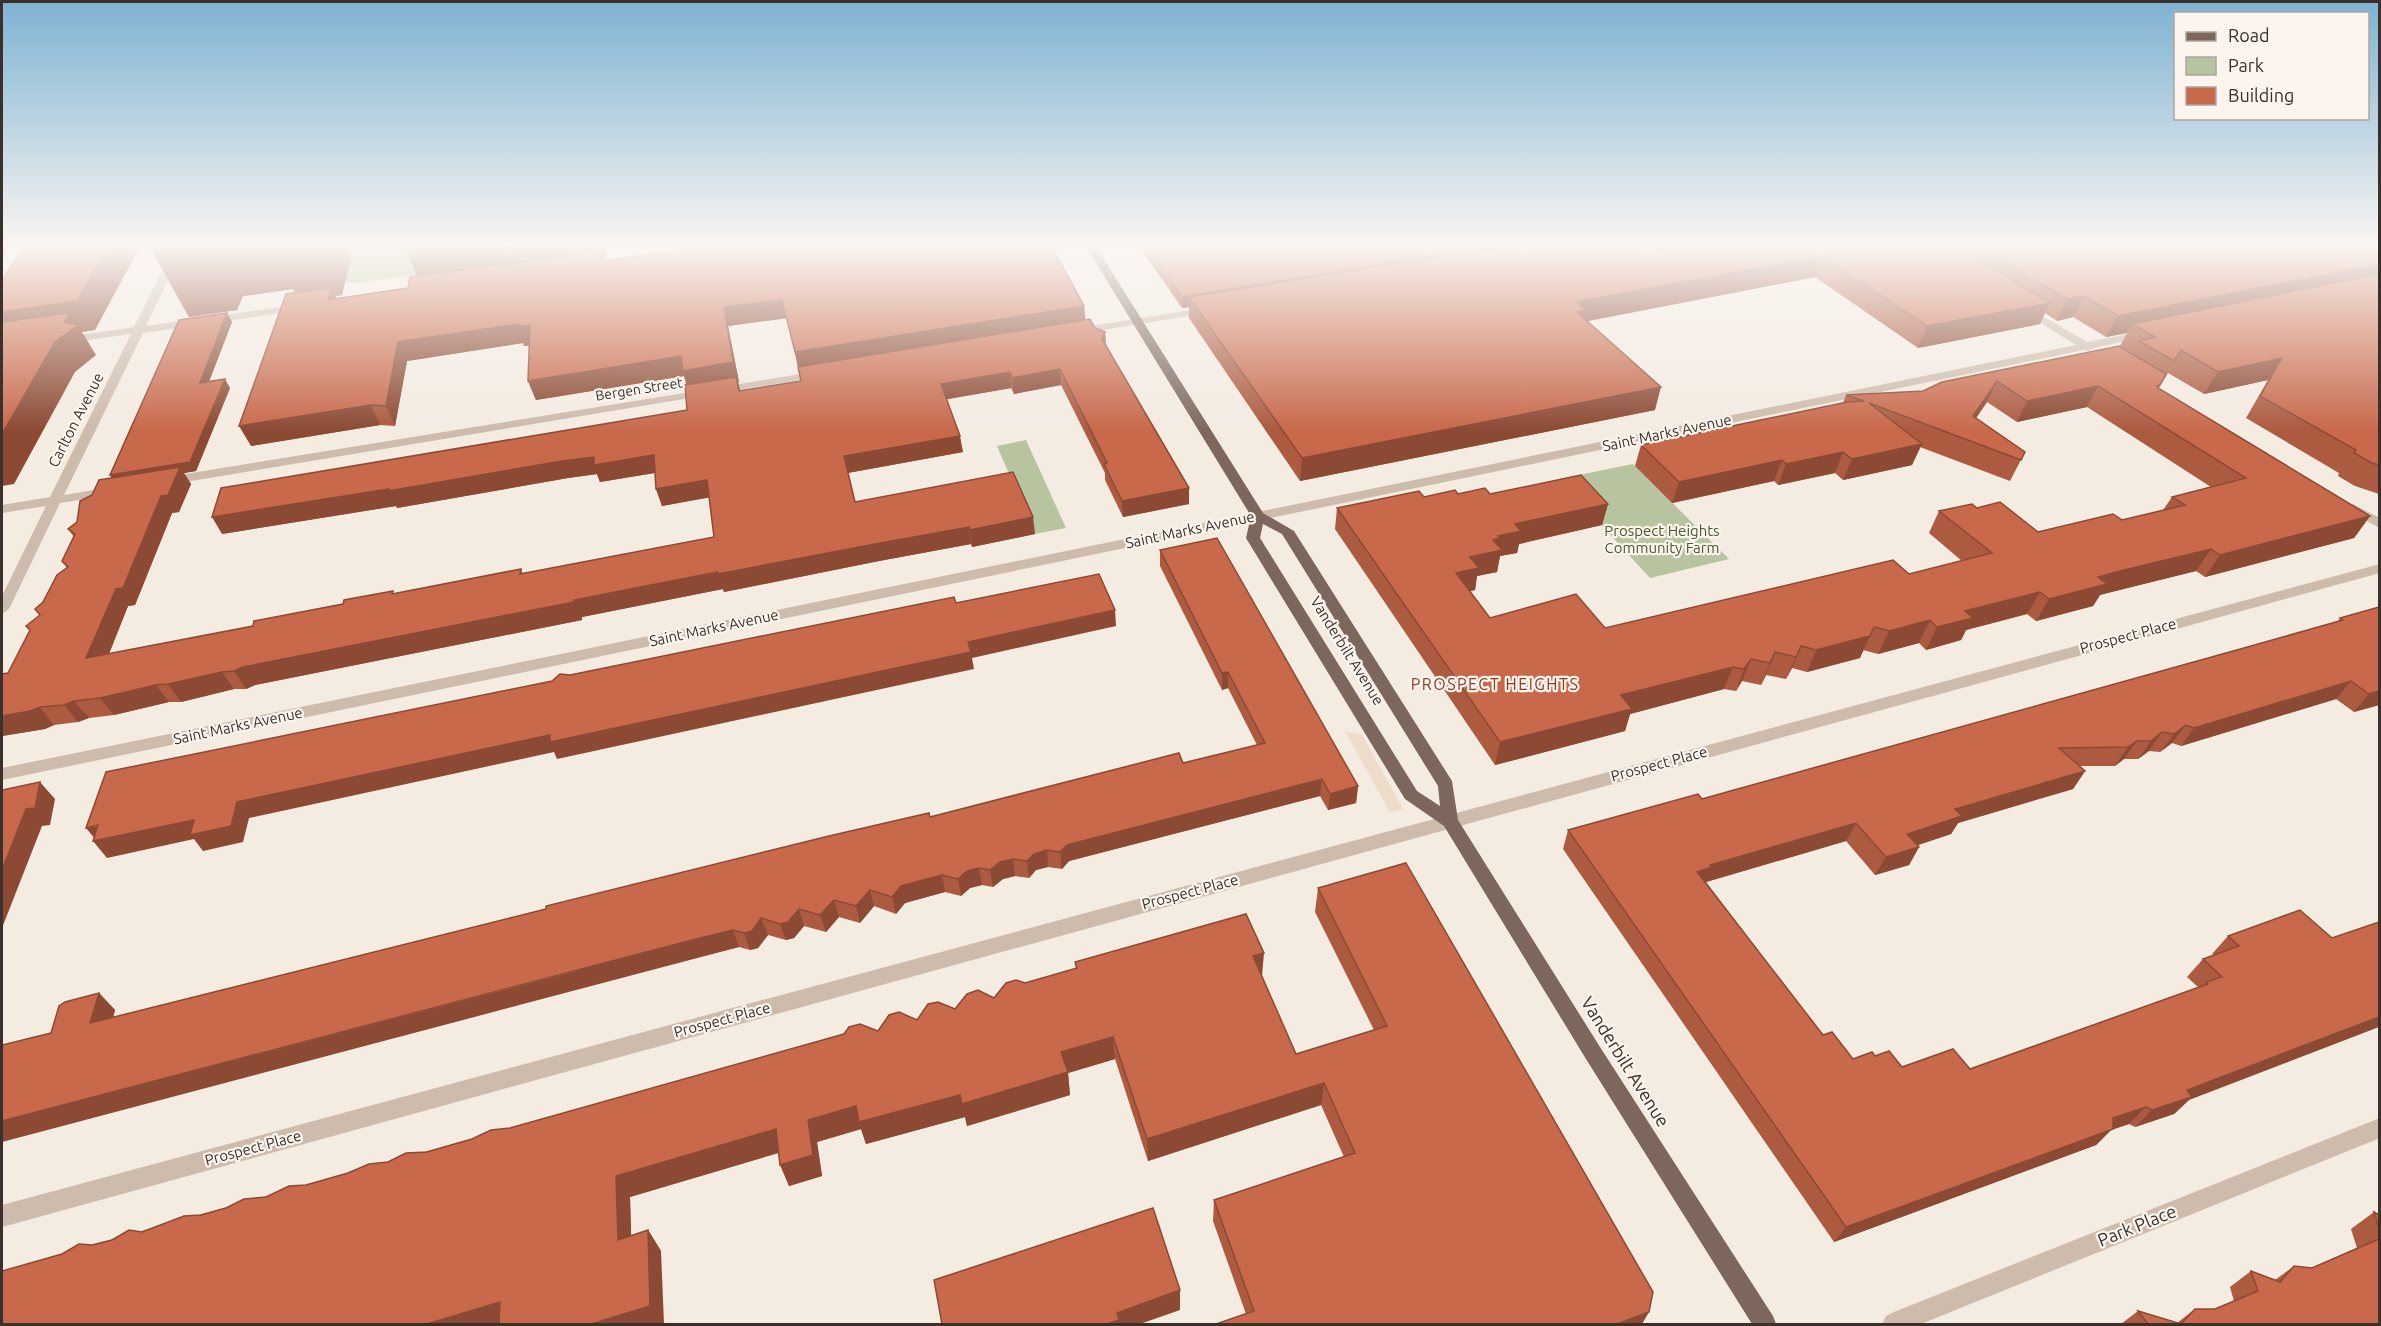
<svg xmlns="http://www.w3.org/2000/svg" width="2381" height="1326" viewBox="0 0 2381 1326" font-family="Ubuntu,sans-serif">
<style>
.green{fill:#b8c4a0}
.plaza{fill:#ecdcc8}
.lines{fill:none;stroke-linecap:round;stroke-linejoin:round}
.minor{fill:#cdbbac;fill-rule:evenodd}
.major{fill:#7d675c;fill-rule:evenodd}
.wall{fill:#ac5a40;fill-rule:evenodd}
.shaded-wall{fill:#8c4a34}
.building{fill:#c8694b;stroke:#8c4a34;stroke-width:1.5}
.labels{text-anchor:middle;stroke-width:4.5;stroke-linejoin:round;paint-order:stroke}
.far-street-label{font-size:14px;fill:#3b302b;stroke:#fbf5ee}
.street-label{font-size:15px;fill:#3b302b;stroke:#fbf5ee}
.park-label{font-size:15px;fill:#4a5a2e;stroke:#fbf5ee}
.neighbourhood-label{font-size:16px;letter-spacing:1.5px;fill:#8c3b22;stroke:#fbf5ee}
.near-street-label{font-size:18px;fill:#3b302b;stroke:#fbf5ee}
</style>
<rect width="100%" height="100%" fill="#f4ebe1"/>
<g class="green">
<path d="M274,245H441L423,274L354,283L346,282L351,258Z"/>
<path d="M1026,440L1066,528L1035,534L997,446Z"/>
<path d="M1633,464L1729,559L1650,578L1559,479Z"/>
</g>
<path class="plaza" d="M1345,731L1362,735L1403,809L1390,812Z"/>
<g class="lines">
<g class="minor">
<path d="M175,245H185L146,326L302,304L307,307L302,310L143,333L64,495L111,487L117,491L111,495L60,503L9,609L2,614V596L46,506L2,513V505L50,497L131,334L67,343L61,340L67,337L134,327Z"/>
<path d="M2025,306L2087,342L2144,331L2149,334L2144,337L2094,348L2089,351L2084,350L2,780V768L2076,345L2021,311V307Z"/>
<path d="M1209,307L1214,310L1213,312L1079,334L1074,331L1079,328Z"/>
<path d="M819,371L825,374L823,376L167,485L161,481L167,477Z"/>
<path d="M2353,504L2380,518V528L2348,511L2346,508Z"/>
<path d="M2380,564V573L2,1227V1205Z"/>
<path d="M2380,1118V1138L1921,1324H1882L1886,1316L1894,1312Z"/>
</g>
<path class="major" d="M1085,245H1095L1263,513L1294,531L1452,781L1458,820L1600,1047L1773,1316L1776,1324H1752L1586,1059L1444,826L1405,799L1246,538L1251,516ZM1263,524L1282,534L1438,786L1440,806L1417,791L1260,538Z"/>
</g>
<g class="wall">
<path d="M404,245L607,258L603,259L604,260L1084,306L1085,320L1095,328L1105,332L1106,345L1189,504L1123,517L1105,480V473L1061,385L1014,394L1011,388L947,399L963,452L848,473L855,502L1035,534L972,547L971,544L879,561L724,592L723,589L667,600L582,617V620L255,685L246,689H234L181,702H169L114,715L89,718L78,722L54,725L45,729L2,736V674L8,673L40,615L43,602L67,568L62,561L74,537L68,529L77,522L92,495L112,478L110,475L227,313L232,322L209,381L230,388L196,471L184,473L191,484L179,512L172,513L135,605L128,606L109,654L253,626L394,594L521,569L523,574L714,537L709,497L662,506L656,489L655,473L600,482L597,474L568,478L397,508L396,506L222,534L687,410V385L684,376L536,400L528,381L530,346H524L523,343L407,361L395,426L380,425L251,446L295,293L293,289L243,296L237,310L189,317L151,249L351,258L342,295L335,296L336,298L408,288L417,276ZM787,318L801,381L740,391L738,382H739L728,326Z"/>
<path d="M1138,245H1641L1648,250L1678,245H2379V494L2355,486L2338,476L2339,473L2246,418L2268,380L2204,394L2168,373L2159,388L2370,516L2354,538L2205,577L2196,571L2106,593L2100,595L2093,606L2036,621L2027,614L1966,630L1961,640L1926,650L1919,643L1878,654L1863,650L1860,658L1844,662L1807,672L1792,668L1786,679L1766,675L1761,685L1742,681L1736,691L1724,689L1630,714L1625,731L1495,765L1335,529L1337,508L1424,497L1458,494H1490L1608,504L1602,525L1519,544L1517,553L1500,556L1497,572L1477,576L1475,590L1470,591L1490,618L1605,628L1909,574L1962,561L1929,533L1939,511L1977,508L2038,532L2122,520L2163,510L2172,497L2211,487L2087,407L2017,422L1987,402L1976,418L2025,452L2010,481L1920,447L1912,465L1843,480L1835,473L1778,485L1774,481L1672,503L1635,466L1641,445L1843,403L1846,395L1923,391L2132,354V353L2120,346L2127,333L2106,337L2073,317L2057,321L2045,313L2040,324L1918,348L1815,277L1587,321L1655,410L1300,481L1189,318V307L1182,308Z"/>
<path d="M1160,550L1358,786L1356,803L1328,810L1320,796L1069,861L1062,869L1048,867L1036,870L1029,878L1015,876L1003,879L993,887L982,885L970,888L961,896L945,892L905,903L896,914L874,906L860,923L839,917L826,932L804,926L794,938L786,940L768,935L758,948L750,950L739,947L703,956L51,1033L99,993L115,1010L113,1018L930,817L1183,763L1257,745L1228,688L1222,690L1160,566Z"/>
<path d="M2379,607V705L2354,712L2336,699L2181,746L2172,743L2160,752L2149,751L2138,759H2124L2115,766H2079L2085,771L2073,789L1958,823L1951,834L1918,845L1919,847L1909,865L1875,875L1846,841L1706,882L1823,1035L1853,1059L1875,1056L1902,1067L1970,1069L2198,987L2187,977L2203,959L2214,955L2212,954L2228,936L2300,910L2189,1100L2174,1114L2135,1127L2129,1124L2111,1130L2096,1145L1834,1242L1563,849L1568,830L1702,799L2244,648L2338,621L2340,618Z"/>
<path d="M1318,888L1653,1292L1246,1314L1213,1221L1214,1200L1344,1157L1321,1105L1148,1161L1115,1059L1068,1073L1070,1095L967,1126L965,1117L866,1144L861,1129L817,1142L822,1176L789,1186L778,1153L630,1197L631,1236L648,1230L661,1251L92,1245L510,1128L878,1031L994,998L1025,983L1076,969L1075,962L1262,976L1296,1054L1374,1030L1315,912Z"/>
<path d="M2374,1212L2379,1215V1324H2121L2138,1311L2177,1323L2195,1309H2215L2234,1301L2230,1287L2251,1271L2275,1280L2294,1266L2312,1268L2357,1248L2351,1229Z"/>
</g>
<g class="shaded-wall">
<path d="M2,245H10L2,258Z"/>
<path d="M109,245H141L95,330L82,332L96,355L75,372L14,484L2,486V312Z"/>
<path d="M178,245H346L351,258L342,295L335,296L340,307L299,301L293,289L243,296L237,310L189,317L151,249Z"/>
<path d="M404,245H606L607,258L603,259L607,269L421,284Z"/>
<path d="M1499,245H1565L1189,297V307L1182,308V297Z"/>
<path d="M1822,256L1815,277L1583,322L1572,334L1577,302Z"/>
<path d="M2379,264V283L2132,324L2127,333L2106,337L2118,316Z"/>
<path d="M2084,296L2073,317L2057,321L2067,299Z"/>
<path d="M782,300L787,318L728,326L739,382H738L741,393L688,390L684,376L536,400L528,381L724,307Z"/>
<path d="M2050,303L2040,324L1918,348L1927,326Z"/>
<path d="M1084,306L1086,324L799,372L795,352Z"/>
<path d="M227,313L232,322L205,392L200,383Z"/>
<path d="M519,324L530,325L537,344L524,346L523,343L407,361L395,426L386,406L398,342Z"/>
<path d="M1105,332L1106,348L1102,339Z"/>
<path d="M2282,358L2268,380L2204,394L2218,372Z"/>
<path d="M1060,369L1061,385L1014,394L1012,378Z"/>
<path d="M1010,372L1011,388L943,400L941,384Z"/>
<path d="M225,379L230,388L196,471L184,473L191,484L179,512L172,513L135,605L128,606L100,676L86,658L116,589L161,496L116,484L110,475Z"/>
<path d="M1997,381L1987,402L1963,437L1973,416Z"/>
<path d="M2098,386L2087,407L2017,422L2027,401Z"/>
<path d="M1661,387L1655,410L1300,481L1302,458Z"/>
<path d="M371,405L380,425L251,446L239,426Z"/>
<path d="M960,436L963,452L847,473L844,456Z"/>
<path d="M1922,444L1912,465L1843,480L1852,459Z"/>
<path d="M1843,452L1835,473L1778,485L1786,464Z"/>
<path d="M654,455L660,472L600,482L597,474L568,478L397,508L396,506L222,534L212,517L562,461L594,457Z"/>
<path d="M1782,460L1774,481L1672,503L1679,482Z"/>
<path d="M707,480L712,497L662,506L656,489Z"/>
<path d="M1189,488V504L1123,517L1122,501Z"/>
<path d="M1608,504L1602,525L1519,544L1517,553L1500,556L1497,572L1477,576L1475,590L1452,595L1456,573L1470,557L1515,524Z"/>
<path d="M2370,516L2354,538L2205,577L2220,555Z"/>
<path d="M1033,517L1035,534L972,547L970,530Z"/>
<path d="M969,527L971,544L879,561L724,592L723,589L582,617V620L255,685L246,689L234,671L243,667L574,600L661,583Z"/>
<path d="M2211,549L2196,571L2100,595L2093,606L2036,621L2049,599L2098,577Z"/>
<path d="M2040,592L2027,614L1966,630L1961,640L1926,650L1937,627L1965,611Z"/>
<path d="M1115,610L1116,626L972,658L974,669L557,759L554,752L249,818L243,842L203,851L194,839L107,858L93,841L96,840L86,828L237,802Z"/>
<path d="M1930,620L1919,643L1878,654L1889,631Z"/>
<path d="M1870,636L1860,658L1807,672L1816,650Z"/>
<path d="M1801,646L1792,668L1786,679Z"/>
<path d="M1775,652L1766,675L1761,685L1770,663Z"/>
<path d="M1751,659L1742,681L1736,691L1744,669Z"/>
<path d="M1733,667L1724,689L1630,714L1625,731L1495,765L1500,742L1621,695Z"/>
<path d="M222,672L234,689L181,702L168,684Z"/>
<path d="M1228,672V688L1222,690V673Z"/>
<path d="M2351,681L2336,699L2181,746L2194,728Z"/>
<path d="M156,685L169,702L114,715L100,698Z"/>
<path d="M2379,691V705L2354,712L2369,694Z"/>
<path d="M74,701L89,718L78,722L64,705Z"/>
<path d="M40,707L54,725L45,729L2,736V716Z"/>
<path d="M2186,725L2172,743L2160,752L2174,734Z"/>
<path d="M2162,732L2149,751L2138,759L2151,741Z"/>
<path d="M2137,741L2124,759L2115,766L2128,747Z"/>
<path d="M2085,771L2073,789L1958,823L1951,834L1897,852L1907,834L1955,809Z"/>
<path d="M1322,779L1320,796L1069,861L1062,869L1060,852L1067,845Z"/>
<path d="M40,782L55,799L50,825L42,826L2,928V870L26,809Z"/>
<path d="M1358,786L1356,803L1328,810L1330,794Z"/>
<path d="M1856,823L1846,841L1706,882L1697,872L1710,865Z"/>
<path d="M1919,847L1909,865L1875,875L1886,857Z"/>
<path d="M1047,850L1048,867L1036,870L1029,878L1027,861L1034,854Z"/>
<path d="M1013,859L1015,876L1003,879L993,887L990,870L1000,862Z"/>
<path d="M979,868L982,885L970,888L961,896L958,879L967,871Z"/>
<path d="M942,875L945,892L905,903L896,914L892,897L901,886Z"/>
<path d="M870,890L874,906L860,923L856,906Z"/>
<path d="M834,900L839,917L826,932L820,915Z"/>
<path d="M799,909L804,926L794,938L786,940L780,924Z"/>
<path d="M761,918L768,935L758,948L750,950L744,933Z"/>
<path d="M733,930L739,947L2,1142V1121Z"/>
<path d="M1264,953L1262,976L1253,956Z"/>
<path d="M99,993L115,1010L106,1040L90,1023Z"/>
<path d="M2379,1017V1027L2189,1100L2174,1114L2135,1127L2152,1110L2187,1090Z"/>
<path d="M1113,1037L1115,1059L1068,1073L1070,1095L967,1126L965,1117L866,1144L861,1129L817,1142L822,1176L789,1186L780,1165L808,1120L856,1106Z"/>
<path d="M1324,1083L1321,1105L1148,1161L1147,1139Z"/>
<path d="M2146,1107L2129,1124L2111,1130L2096,1145L1834,1242L1846,1227L2113,1118Z"/>
<path d="M776,1129L785,1151L630,1197L632,1260L618,1240L616,1176Z"/>
<path d="M648,1230L661,1251L664,1324H591Z"/>
<path d="M1180,1290V1310L1140,1324H1107L1117,1313Z"/>
<path d="M500,1302L507,1324H427Z"/>
<path d="M1649,1312L1642,1324H1617Z"/>
</g>
<g class="building">
<path d="M25,245H109L77,301L2,312V280Z"/>
<path d="M152,245H178L151,249Z"/>
<path d="M680,245H1051L1084,306L795,352L782,300L724,307L733,362L683,371L681,356L528,381L530,325L517,327L519,324L398,342L386,406L371,405L239,426L286,294L331,288L328,300L408,288L410,277L601,251V261L681,250Z"/>
<path d="M1146,245H1499L1182,297Z"/>
<path d="M1509,245H1641L1648,250L1678,245H1954L2050,303L1927,326L1822,256L1577,302L1586,310L1577,312L1661,387L1302,458L1189,297Z"/>
<path d="M1976,245H2379V264L2118,316L2084,296L2067,299Z"/>
<path d="M2379,274V465L2372,463L2354,453L2356,450L2260,396L2282,358L2218,372L2181,350L2174,361L2139,341L2155,337L2132,324Z"/>
<path d="M70,313L64,322L78,325L55,342L2,434V322Z"/>
<path d="M227,313L200,383L225,379L190,462L110,475L179,320Z"/>
<path d="M1090,319L1095,328L1105,332L1102,339L1189,488L1122,501L1104,464L1107,463L1060,369L1012,378L1010,372L941,384L960,436L844,456L855,502L1013,472L1033,517L970,530L969,527L875,544L718,574V572L661,583L574,600V602L243,667L234,671L222,672L168,684L156,685L100,698L74,701L64,705L40,707L30,711L2,716V674L8,673L30,630L26,626L40,615L35,609L43,602L57,575L68,567L62,561L75,534L68,529L77,522L80,501L92,495L99,480L180,467L168,495L161,496L123,588L116,589L86,658L253,626L254,621L343,604L344,600L393,591L392,594L521,569L520,574L714,537L707,480L656,489L654,455L594,465V457L562,461L388,491L389,489L212,517L221,488L687,410L685,385L736,377L739,391L801,381L798,367Z"/>
<path d="M2119,346L2166,374L2160,385L2157,386L2158,388L2370,516L2220,555L2211,549L2120,571L2098,577L2107,584L2049,599L2040,592L1965,611L1973,618L1937,627L1930,620L1889,631L1874,627L1870,636L1854,640L1816,650L1801,646L1796,657L1775,652L1770,663L1751,659L1744,669L1733,667L1621,695L1632,709L1500,742L1337,508L1419,491L1424,497L1455,490L1458,494L1485,488L1490,494L1581,475L1608,504L1515,524L1521,531L1498,536L1500,538L1493,540L1502,550L1470,557L1479,568L1456,573L1490,618L1576,594L1605,628L1893,560L1909,574L1992,553L1939,511L1972,504L1977,508L2000,502L2038,532L2113,514L2122,520L2185,505L2172,497L2246,478L2098,386L2027,401L1997,381L1973,416L2025,452L2021,460L1869,403L1922,444L1852,459L1843,452L1786,464L1782,460L1679,482L1641,445L1847,402L1864,401L1846,395L1923,391L1942,382Z"/>
<path d="M1217,538L1358,786L1330,794L1322,779L1067,845L1060,852L1047,850L1034,854L1027,861L1013,859L1000,862L990,870L979,868L967,871L958,879L942,875L901,886L892,897L870,890L856,906L834,900L820,915L799,909L788,922L780,924L761,918L752,931L744,933L733,930L696,939L2,1121V1045L51,1033L59,1006L65,1002L99,993L90,1023L546,909V906L829,836L929,813L930,817L1179,753L1183,763L1265,743L1228,672L1222,673L1160,550Z"/>
<path d="M1099,574L1115,610L968,642L971,652L550,742V735L237,802L231,826L190,835L194,820L93,841L98,825L86,828L106,772L552,681L560,674L570,675L954,597L956,603Z"/>
<path d="M2379,607V691L2369,694L2351,681L2194,728L2186,725L2174,734L2162,732L2151,741H2137L2128,747L2059,748L2085,771L1955,809L1962,816L1907,834L1919,847L1886,857L1856,823L1710,865L1712,867L1697,872L1823,1035L1832,1032L1853,1059L1872,1052L1875,1056L1889,1051L1902,1067L1953,1049L1970,1069L2208,984L2206,982L2222,977L2203,959L2239,946L2228,936L2300,910L2332,938L2379,922V1017L2187,1090L2192,1097L2152,1110L2146,1107L2113,1118V1129L1846,1227L1568,830L1698,794L1702,799L1734,790L2244,648L2343,620L2340,618Z"/>
<path d="M40,782L35,808L26,809L2,870V790Z"/>
<path d="M1406,863L1653,1292L1649,1312L1617,1324H1216L1254,1311L1214,1200L1355,1153L1324,1083L1147,1139L1113,1037L1061,1052L1068,1072L962,1104L960,1095L859,1122L856,1106L808,1120L813,1155L780,1165L776,1129L616,1176L618,1240L648,1230L650,1306L591,1324H499L500,1302L427,1324H2V1271L62,1254L79,1244L92,1245L112,1240L129,1230L142,1232L184,1216L201,1215L226,1208L244,1199L266,1197L289,1186L306,1185L348,1173L369,1164L388,1162L406,1153L427,1152L472,1139L491,1130L510,1128L844,1034L849,1027L860,1024L878,1031L889,1015L899,1012L917,1020L928,1004L938,1002L955,1009L967,994L978,990L994,998L1006,983L1016,980L1025,983L1077,968L1075,962L1246,914L1264,953L1253,956L1296,1054L1387,1026L1318,888Z"/>
<path d="M1153,1208L1180,1290L1117,1313L1119,1320L1107,1324H942L934,1280Z"/>
<path d="M2374,1212L2379,1215V1228Z"/>
<path d="M2379,1239V1324H2148L2138,1311L2181,1324L2195,1309H2215L2258,1291L2251,1271L2280,1282L2294,1266L2312,1268Z"/>
</g>
<linearGradient id="sky" x2="0" y2="1"><stop stop-color="#7eb2d2"/><stop offset="0.57" stop-color="#faf6f2"/><stop offset="1" stop-color="#faf6f2" stop-opacity="0"/></linearGradient>
<rect width="2381" height="431" fill="url(#sky)"/>
<g class="labels">
<g class="far-street-label">
<text transform="translate(639 389) rotate(-9)" y="5">Bergen Street</text>
</g>
<g class="street-label">
<text transform="translate(76 420) rotate(-63)" y="5">Carlton Avenue</text>
<text transform="translate(1667 433) rotate(-12)" y="5">Saint Marks Avenue</text>
<text transform="translate(1190 530) rotate(-12)" y="5">Saint Marks Avenue</text>
<text transform="translate(714 628) rotate(-12)" y="5">Saint Marks Avenue</text>
<text transform="translate(2128 636) rotate(-15)" y="5">Prospect Place</text>
<text transform="translate(1347 651) rotate(58)" y="5">Vanderbilt Avenue</text>
<text transform="translate(238 726) rotate(-12)" y="5">Saint Marks Avenue</text>
<text transform="translate(1659 764) rotate(-15)" y="5">Prospect Place</text>
<text transform="translate(1190 892) rotate(-15)" y="5">Prospect Place</text>
<text transform="translate(722 1020) rotate(-15)" y="5">Prospect Place</text>
<text transform="translate(253 1148) rotate(-15)" y="5">Prospect Place</text>
</g>
<g class="park-label">
<text x="1662" y="536">Prospect Heights<tspan x="1662" dy="17">Community Farm</tspan></text>
</g>
<g class="neighbourhood-label">
<text x="1495" y="690">PROSPECT HEIGHTS</text>
</g>
<g class="near-street-label">
<text transform="translate(1625 1062) rotate(58)" y="6">Vanderbilt Avenue</text>
<text transform="translate(2137 1226) rotate(-22)" y="6">Park Place</text>
</g>
</g>
<rect width="2381" height="1326" fill="none" stroke="#3b302b" stroke-width="6"/>
<rect x="2174" y="12" width="195" height="108" fill="#fbf5ee" stroke="#aea6a0" stroke-width="1.5"/>
<rect x="2186" y="32" width="30" height="9" fill="#7d675c" stroke="#aea6a0" stroke-width="1.5"/>
<text x="2228" y="42" font-size="18" fill="#3b302b">Road</text>
<rect x="2186" y="57" width="30" height="18" fill="#b8c4a0" stroke="#aea6a0" stroke-width="1.5"/>
<text x="2228" y="72" font-size="18" fill="#3b302b">Park</text>
<rect x="2186" y="87" width="30" height="18" fill="#c8694b" stroke="#aea6a0" stroke-width="1.5"/>
<text x="2228" y="102" font-size="18" fill="#3b302b">Building</text>
</svg>
